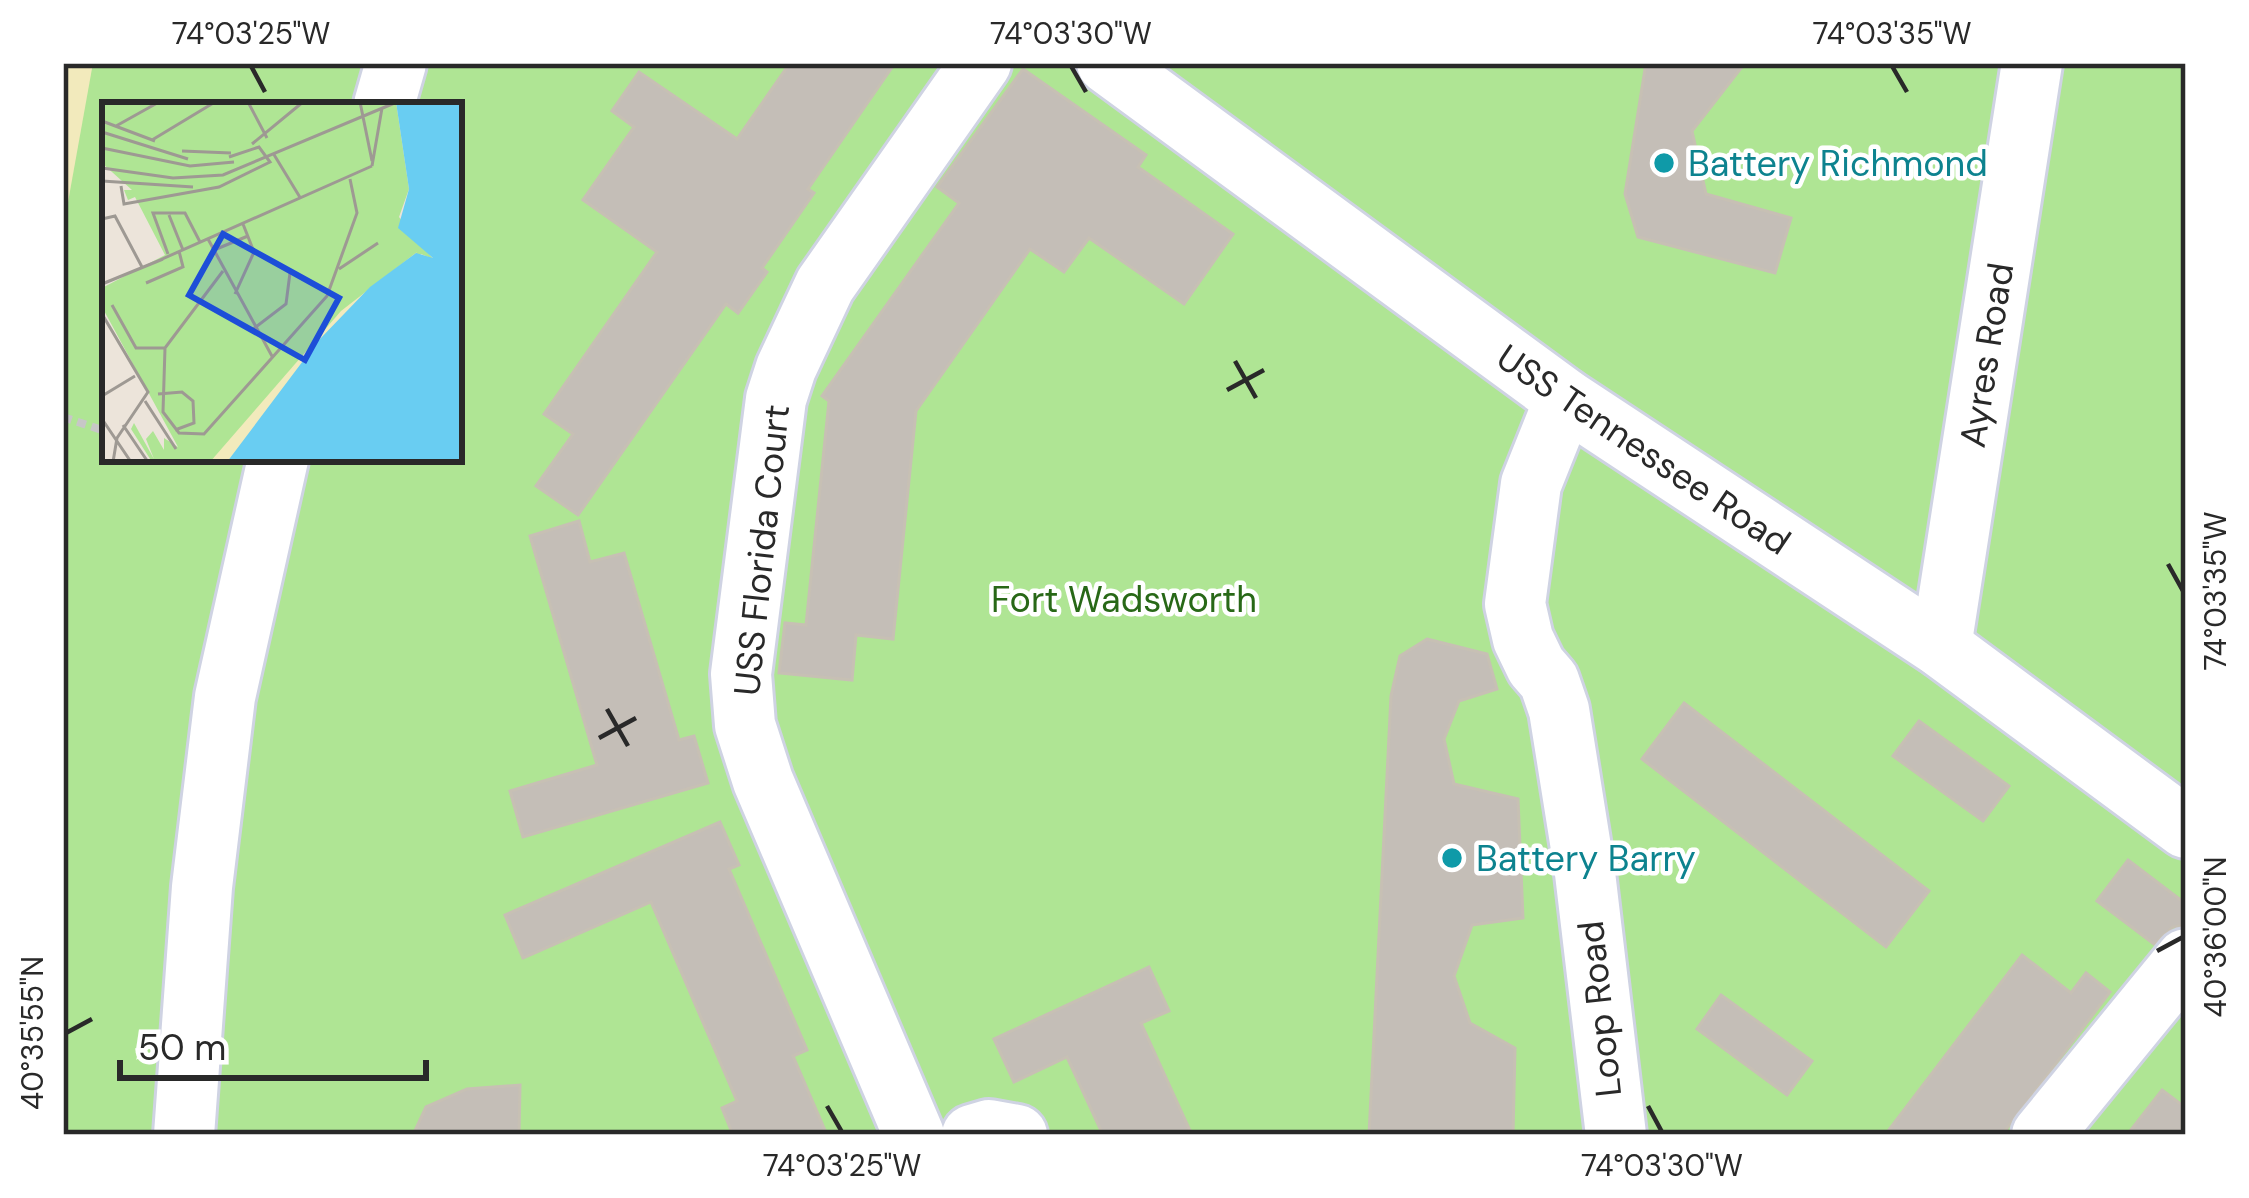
<svg xmlns="http://www.w3.org/2000/svg" width="2249" height="1198" viewBox="0 0 2249 1198" font-family="'DM Sans',sans-serif">
<style>
.green{fill:#afe594;fill-rule:evenodd}
.sand{fill:#f2eabc}
.building{fill:#c4beb7;stroke:#c7c0b4;stroke-width:3}
.lines{fill:none;stroke-linecap:round;stroke-linejoin:round}
.minor-casing{stroke:#cfd3e3;stroke-width:66}
.path{stroke:#c7c7c7;stroke-width:8;stroke-dasharray:9 6;stroke-linecap:butt}
.minor{stroke:#fff;stroke-width:60}
.ticks{fill:none;stroke:#292929;stroke-width:4.5}
.culture-dot{fill:#0f9aa8;stroke:#fff;stroke-width:4.5}
.labels{text-anchor:middle;stroke-width:9;stroke-linejoin:round;paint-order:stroke}
.culture-label{font-size:36px;fill:#0d838f;stroke:#fff;text-anchor:start}
.street-label{font-size:36px;fill:#292929;stroke:#fff}
.park-label{font-size:36px;fill:#286817;stroke:#fff}
.inset-road{fill:none;stroke:#9e9993;stroke-width:3}
.view{fill:#1d4ed8;fill-opacity:0.15;stroke:#1d4ed8;stroke-width:6}
.inset-edge{fill:none;stroke:#292929;stroke-width:6}
.neatline{fill:none;stroke:#292929;stroke-width:4.5}
.ticks-label{font-size:30px;text-anchor:middle;fill:#292929}
</style>
<rect width="100%" height="100%" fill="#ece4da"/>
<path class="green" d="M63,63H2186V1135H63ZM105,105H459V459H105Z"/>
<path class="sand" d="M63,63H93L63,230Z"/>
<g class="building">
<path d="M790,63H895L808,189L814,193L762,268L767,272L738,313L726,304L578,515L536,486L573,434L544,414L657,252L583,200L634,127L612,111L639,72L737,139Z"/>
<path d="M1646,63H1745L1692,131L1706,194L1791,218L1775,273L1638,237L1625,194Z"/>
<path d="M1023,69L1146,155L1138,167L1233,234L1184,304L1089,238L1064,272L1030,249L916,411L893,639L856,635L852,680L779,673L785,623L806,625L829,401L822,396L959,203L937,187Z"/>
<path d="M579,521L590,562L624,553L679,740L694,736L708,783L523,837L510,791L597,765L530,536Z"/>
<path d="M1427,639L1487,654L1497,689L1459,701L1444,739L1454,784L1518,799L1523,918L1472,925L1454,976L1470,1023L1515,1048L1513,1135H1369L1391,696L1400,656Z"/>
<path d="M1684,703L1929,891L1886,947L1642,759Z"/>
<path d="M1919,721L2009,786L1983,821L1893,756Z"/>
<path d="M720,822L739,865L729,869L807,1050L793,1056L827,1135H733L722,1108L737,1101L651,902L523,958L505,915Z"/>
<path d="M2128,860L2186,904V925L2173,927L2154,944L2097,901Z"/>
<path d="M2022,955L2071,993L2086,973L2110,992L2002,1135H1885Z"/>
<path d="M1149,967L1169,1011L1141,1023L1192,1135H1103L1067,1057L1014,1082L994,1039Z"/>
<path d="M1721,995L1812,1061L1787,1095L1697,1029Z"/>
<path d="M520,1085L519,1135H413L426,1107L467,1089Z"/>
<path d="M2162,1090L2186,1108V1135H2127Z"/>
</g>
<g class="lines">
<g class="minor-casing">
<g id="minor">
<path d="M1107,63L1565,399L1941,647L2186,828"/>
<path d="M384,105L396,63"/>
<path d="M1565,399L1531,484L1515,604L1523,639L1536,666L1549,681L1559,710L1585,873L1616,1135"/>
<path d="M1941,647L2032,63"/>
<path d="M184,1135L202,887L225,697L278,459"/>
<path d="M914,1135L763,781L745,725L741,674L776,399L786,368L825,285L981,63"/>
<path d="M972,1135L989,1130L1017,1135"/>
<path d="M2042,1135L2186,959"/>
</g>
</g>
<g class="path">
<path d="M63,417L105,431"/>
<path d="M198,459H213"/>
</g>
<use href="#minor" class="minor"/>
</g>
<path class="ticks" d="M251,66L265,92M1071,66L1086,92M1892,66L1907,92M1235,361L1256,398M1227,390L1264,370M2168,564L2183,591M607,709L628,746M599,738L636,718M2157,951L2183,937M66,1033L92,1019M827,1106L842,1132M1648,1106L1662,1132"/>
<g class="culture-dot">
<circle cx="1664" cy="163" r="12"/>
<circle cx="1452" cy="858" r="12"/>
</g>
<g class="labels">
<g class="culture-label">
<text x="1688" y="176">Battery Richmond</text>
<text x="1476" y="871">Battery Barry</text>
</g>
<g class="street-label">
<text transform="translate(1986 355) rotate(-81)" y="13">Ayres Road</text>
<text transform="translate(1644 449) rotate(34)" y="13">USS Tennessee Road</text>
<text transform="translate(761 550) rotate(-84)" y="13">USS Florida Court</text>
<text transform="translate(1599 1009) rotate(-96)" y="13">Loop Road</text>
</g>
<g class="park-label">
<text x="1124" y="612">Fort Wadsworth</text>
</g>
</g>
<g transform="translate(102 102)">
<rect width="360" height="360" fill="#ece4da"/>
<path d="M0,0H294L307,87L297,115L331,157L319,152L125,360H50L29,327L32,321L52,357L44,337L51,329L62,348V336L76,345L0,205V186L63,153L33,95L26,98L22,88H30L0,61Z" fill="#afe594"/>
<path d="M315,150L136,360H108L239,209Z" fill="#f2eabc"/>
<path d="M294,0H360V360H125L216,239L268,185L314,151L331,156L296,126L307,87Z" fill="#69cdf2"/>
<path class="inset-road" d="M146,0L165,36M258,0L270,59M0,19L53,39M14,24L57,0M0,30L86,57M50,38L113,0M150,42L201,0M0,46L88,64L132,60M80,49L129,51M171,51L199,97M270,64L280,6M0,66L71,76L121,73L295,0M0,79L91,85M19,84L22,102L117,85L168,60L157,45L127,55M67,113L81,148M0,117L13,114L40,165M106,137L171,256M112,148L146,134M66,152L51,111H83L98,140M58,158L270,64M237,167L276,141M44,181L81,165L77,149M0,182L61,157M133,192L152,150L141,122M10,203L34,246H63L121,169M0,212L46,290L15,336L11,360M150,228L184,202L188,171M63,246L61,310L77,331L102,332L225,194L255,111L248,77M56,292L80,290L91,299L92,321L73,328M0,294L33,274M43,299L74,347M0,317L29,360M21,323L46,360"/>
<path class="view" d="M121,132L237,196L203,258L87,193Z"/>
<rect width="360" height="360" class="inset-edge"/>
</g>
<rect width="2249" height="1198" fill="none" stroke="#ffffff" stroke-width="132"/>
<path d="M120 1060v18h306v-18" fill="none" stroke="#292929" stroke-width="6"/>
<text x="138" y="1060" font-size="36" fill="#292929" stroke="#ffffff" stroke-width="9" paint-order="stroke">50 m</text>
<rect x="66" y="66" width="2117" height="1066" class="neatline"/>
<g class="ticks-label">
<text x="251" y="44">74°03'25"W</text>
<text x="1071" y="44">74°03'30"W</text>
<text x="1892" y="44">74°03'35"W</text>
<text transform="translate(2216 591) rotate(-90)" y="10">74°03'35"W</text>
<text transform="translate(2216 937) rotate(-90)" y="10">40°36'00"N</text>
<text transform="translate(33 1033) rotate(-90)" y="10">40°35'55"N</text>
<text x="842" y="1176">74°03'25"W</text>
<text x="1662" y="1176">74°03'30"W</text>
</g>
</svg>
